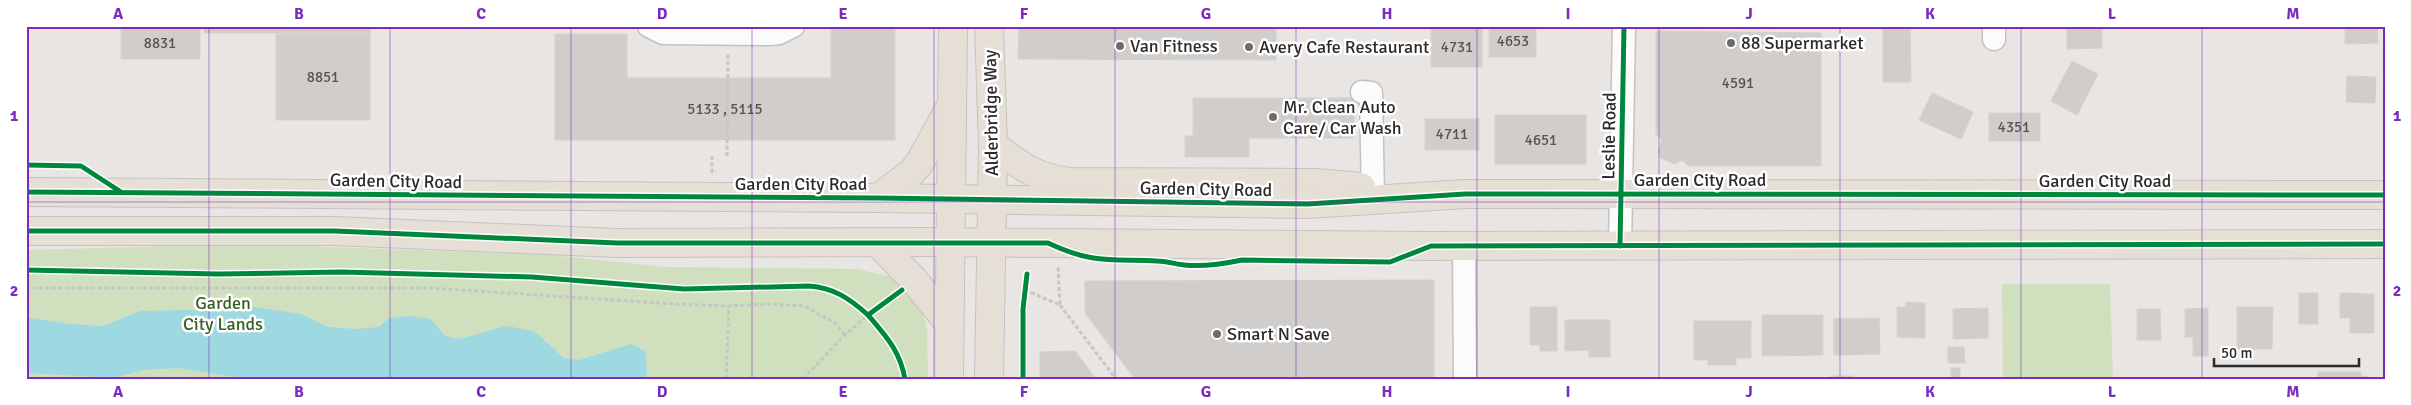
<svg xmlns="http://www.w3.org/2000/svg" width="2411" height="405" viewBox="0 0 2411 405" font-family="Signika,sans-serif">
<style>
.green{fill:#d0e0bf}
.water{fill:#9ed8e1}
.building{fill:#d0cdcb;stroke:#d3d1ce}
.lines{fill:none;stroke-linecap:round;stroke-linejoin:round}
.minor-casing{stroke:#c3c2c2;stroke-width:25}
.major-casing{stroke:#c5c3c2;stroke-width:30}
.path{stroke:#c6c6c6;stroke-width:3;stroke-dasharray:4 2.5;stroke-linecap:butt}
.minor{stroke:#fcfbfb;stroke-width:22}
.major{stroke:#e5dfd6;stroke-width:28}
.cycleway-casing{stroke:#fff;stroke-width:8}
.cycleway{stroke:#00873e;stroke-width:5}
.grid{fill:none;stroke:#7b2cbf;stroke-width:1;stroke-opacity:0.55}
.poi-dot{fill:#6d6c6b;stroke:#fff;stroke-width:2}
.labels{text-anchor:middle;stroke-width:5;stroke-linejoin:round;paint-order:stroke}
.number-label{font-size:15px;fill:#555454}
.poi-label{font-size:18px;fill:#2b2b2b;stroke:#fff;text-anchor:start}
.street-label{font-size:18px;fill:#2b2b2b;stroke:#fff}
.park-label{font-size:18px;fill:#376023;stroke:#fff}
.neatline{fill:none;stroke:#7b2cbf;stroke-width:2}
.grid-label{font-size:16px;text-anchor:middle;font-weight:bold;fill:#7b2cbf}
</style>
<rect width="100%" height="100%" fill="#e8e5e2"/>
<g class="green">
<path d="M174,246H300L551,255L666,267L856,269L889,276L896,281L922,309L927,328L928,379H26V250Z"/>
<path d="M2002,284H2110L2113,379H2003Z"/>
</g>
<path class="water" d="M254,307L301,314L328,327L356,329L379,327L389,318L410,316L431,319L445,336L459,339L506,326L534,331L564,358L579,360L631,344L645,351L647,370L645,379H246L178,368L144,370L113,378L26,373V317L70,324L103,326L140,311L189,310L222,312Z"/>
<g class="building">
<rect x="121" y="26" width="79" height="33"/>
<path d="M204,26H371L370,33H204Z"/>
<path d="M831,26H895V140H555V34H627V78H831Z"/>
<path d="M1019,26H1276V60L1018,59Z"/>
<rect x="1431" y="26" width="51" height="41"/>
<rect x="1489" y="26" width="47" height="31"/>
<path d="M2067,26H2102V48L2067,49Z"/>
<path d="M2345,26H2377L2378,43L2345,44Z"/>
<path d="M1910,28L1911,82H1883V29Z"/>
<path d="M1656,31L1821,33V166H1688L1682,160L1674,164L1661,158L1658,152L1662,140L1656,134Z"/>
<rect x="276" y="34" width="94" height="86"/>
<path d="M2072,61L2098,74L2077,115L2051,101Z"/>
<path d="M2347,76L2376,77L2375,103L2346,102Z"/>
<path d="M1932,93L1973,112L1961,139L1919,120Z"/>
<path d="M1193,98H1354V138H1249V157H1185V136H1193Z"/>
<rect x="1989" y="113" width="51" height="28"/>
<rect x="1495" y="115" width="91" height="49"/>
<rect x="1425" y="119" width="54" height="31"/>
<path d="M1434,280V379H1135L1085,313V281Z"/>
<rect x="2299" y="293" width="19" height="31"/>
<path d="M2340,293L2374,294V333H2350V318H2340Z"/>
<path d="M1906,302L1925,303V338L1897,337V307H1906Z"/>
<path d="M1530,307H1557V351H1540V345H1530Z"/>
<path d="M2237,307H2273L2272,349H2237Z"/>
<path d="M1988,308V338L1953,339V309Z"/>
<path d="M2208,308V356H2193V337H2185V309Z"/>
<path d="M2137,309H2160L2161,340H2137Z"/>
<path d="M1762,315H1823V355L1762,356Z"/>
<path d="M1879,318L1880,354L1834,355V319Z"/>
<path d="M1565,320H1610V357H1589V350L1565,351Z"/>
<path d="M1694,321H1751V358H1736V365H1708V360H1694Z"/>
<path d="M1948,347H1964L1965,363H1948Z"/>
<path d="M1075,351L1096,379H1040V352Z"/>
<rect x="1951" y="368" width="9" height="10"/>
<path d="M2318,372H2361V376H2367V379H2318Z"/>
<rect x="1830" y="376" width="23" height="3"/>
</g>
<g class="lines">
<g class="minor-casing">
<g id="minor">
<path d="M649,26L663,33L770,34L779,33L793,26"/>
<path d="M1994,26V39"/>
<path d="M1362,92L1371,93L1373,200"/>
<path d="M1464,246L1465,379"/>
<path d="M1620,246L1624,26"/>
</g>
</g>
<g class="major-casing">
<g id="major">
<path d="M993,145C1019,165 1037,179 1071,182L1316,183L1361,187"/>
<path d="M26,192L878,198L1308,204L1465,194L2385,195"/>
<path d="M878,198L910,174L919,164L952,104"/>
<path d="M26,231H335L617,243L925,242L1431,246L2385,244"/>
<path d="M877,242L913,279L949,323"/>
<path d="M949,379L953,26"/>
<path d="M989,379L993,145L989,26"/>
</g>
</g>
<g class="path">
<path d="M712,156V172H716"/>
<path d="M727,156L728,54"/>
<path d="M26,288H432L675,304L729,306L767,304L804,306L835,323L845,335"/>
<path d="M1025,290L1060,305L1058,266"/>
<path d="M1060,305L1116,379"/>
<path d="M726,379L729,306"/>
<path d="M803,379L845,335L868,315"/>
</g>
<use href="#minor" class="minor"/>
<use href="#major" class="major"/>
<g class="cycleway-casing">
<g id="cycleway">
<path d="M26,165L81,166L121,192"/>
<path d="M26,192L878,198L1308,204L1465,194L2385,195"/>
<path d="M26,231H335L617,243H1048C1092,264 1111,259 1157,261C1166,261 1175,264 1184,265C1204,267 1223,264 1242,260L1390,262L1431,246L2385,244"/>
<path d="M1620,246L1624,26"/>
<path d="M26,270L218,274L341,272L532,277L684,289L809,286C834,288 849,298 868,315L902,290"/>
<path d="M868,315C886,336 900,351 905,379"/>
<path d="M1023,379V309L1027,274"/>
</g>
</g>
<use href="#cycleway" class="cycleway"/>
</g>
<path class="grid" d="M209,26V379M390,26V379M571,26V379M752,26V379M934,26V379M1115,26V379M1296,26V379M1477,26V379M1659,26V379M1840,26V379M2021,26V379M2202,26V379M26,202H2385"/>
<g class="poi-dot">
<circle cx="1731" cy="43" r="5"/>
<circle cx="1120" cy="46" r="5"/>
<circle cx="1249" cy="47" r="5"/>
<circle cx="1273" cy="117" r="5"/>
<circle cx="1217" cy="334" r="5"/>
</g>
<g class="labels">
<g class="number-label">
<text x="1513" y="46">4653</text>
<text x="160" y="48">8831</text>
<text x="1457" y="52">4731</text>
<text x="323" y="82">8851</text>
<text x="1738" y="88">4591</text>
<text x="725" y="114">5133 , 5115</text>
<text x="2014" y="132">4351</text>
<text x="1452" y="139">4711</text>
<text x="1541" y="145">4651</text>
</g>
<g class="poi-label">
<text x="1741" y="49">88 Supermarket</text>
<text x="1130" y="52">Van Fitness</text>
<text x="1259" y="53">Avery Cafe Restaurant</text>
<text x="1283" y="113">Mr. Clean Auto<tspan x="1283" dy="21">Care/ Car Wash</tspan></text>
<text x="1227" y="340">Smart N Save</text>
</g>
<g class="street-label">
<text transform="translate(991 113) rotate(-91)" y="6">Alderbridge Way</text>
<text transform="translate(1609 136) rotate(-89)" y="6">Leslie Road</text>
<text x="1700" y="186">Garden City Road</text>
<text transform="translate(396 181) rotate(1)" y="6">Garden City Road</text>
<text x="2105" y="187">Garden City Road</text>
<text x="801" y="190">Garden City Road</text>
<text transform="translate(1206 189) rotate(1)" y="6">Garden City Road</text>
</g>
<g class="park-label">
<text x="223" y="309">Garden<tspan x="223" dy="21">City Lands</tspan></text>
</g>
</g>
<rect width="2411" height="405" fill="none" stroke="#ffffff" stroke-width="55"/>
<path d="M2214 358v8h145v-8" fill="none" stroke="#2b2b2b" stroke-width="2.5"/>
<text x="2221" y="358" font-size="15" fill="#2b2b2b" stroke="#ffffff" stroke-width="4" paint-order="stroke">50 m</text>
<rect x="28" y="28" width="2356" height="350" class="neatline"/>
<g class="grid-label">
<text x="118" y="19">A</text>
<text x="299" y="19">B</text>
<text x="481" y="19">C</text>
<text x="662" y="19">D</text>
<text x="843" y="19">E</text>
<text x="1024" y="19">F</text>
<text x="1206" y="19">G</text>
<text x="1387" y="19">H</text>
<text x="1568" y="19">I</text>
<text x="1749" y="19">J</text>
<text x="1930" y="19">K</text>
<text x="2112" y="19">L</text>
<text x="2293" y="19">M</text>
<text x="14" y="121">1</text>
<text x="2397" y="121">1</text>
<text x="14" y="296">2</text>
<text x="2397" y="296">2</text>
<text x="118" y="397">A</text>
<text x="299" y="397">B</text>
<text x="481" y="397">C</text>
<text x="662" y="397">D</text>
<text x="843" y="397">E</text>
<text x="1024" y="397">F</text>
<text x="1206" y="397">G</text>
<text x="1387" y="397">H</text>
<text x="1568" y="397">I</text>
<text x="1749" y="397">J</text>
<text x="1930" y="397">K</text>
<text x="2112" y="397">L</text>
<text x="2293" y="397">M</text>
</g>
</svg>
